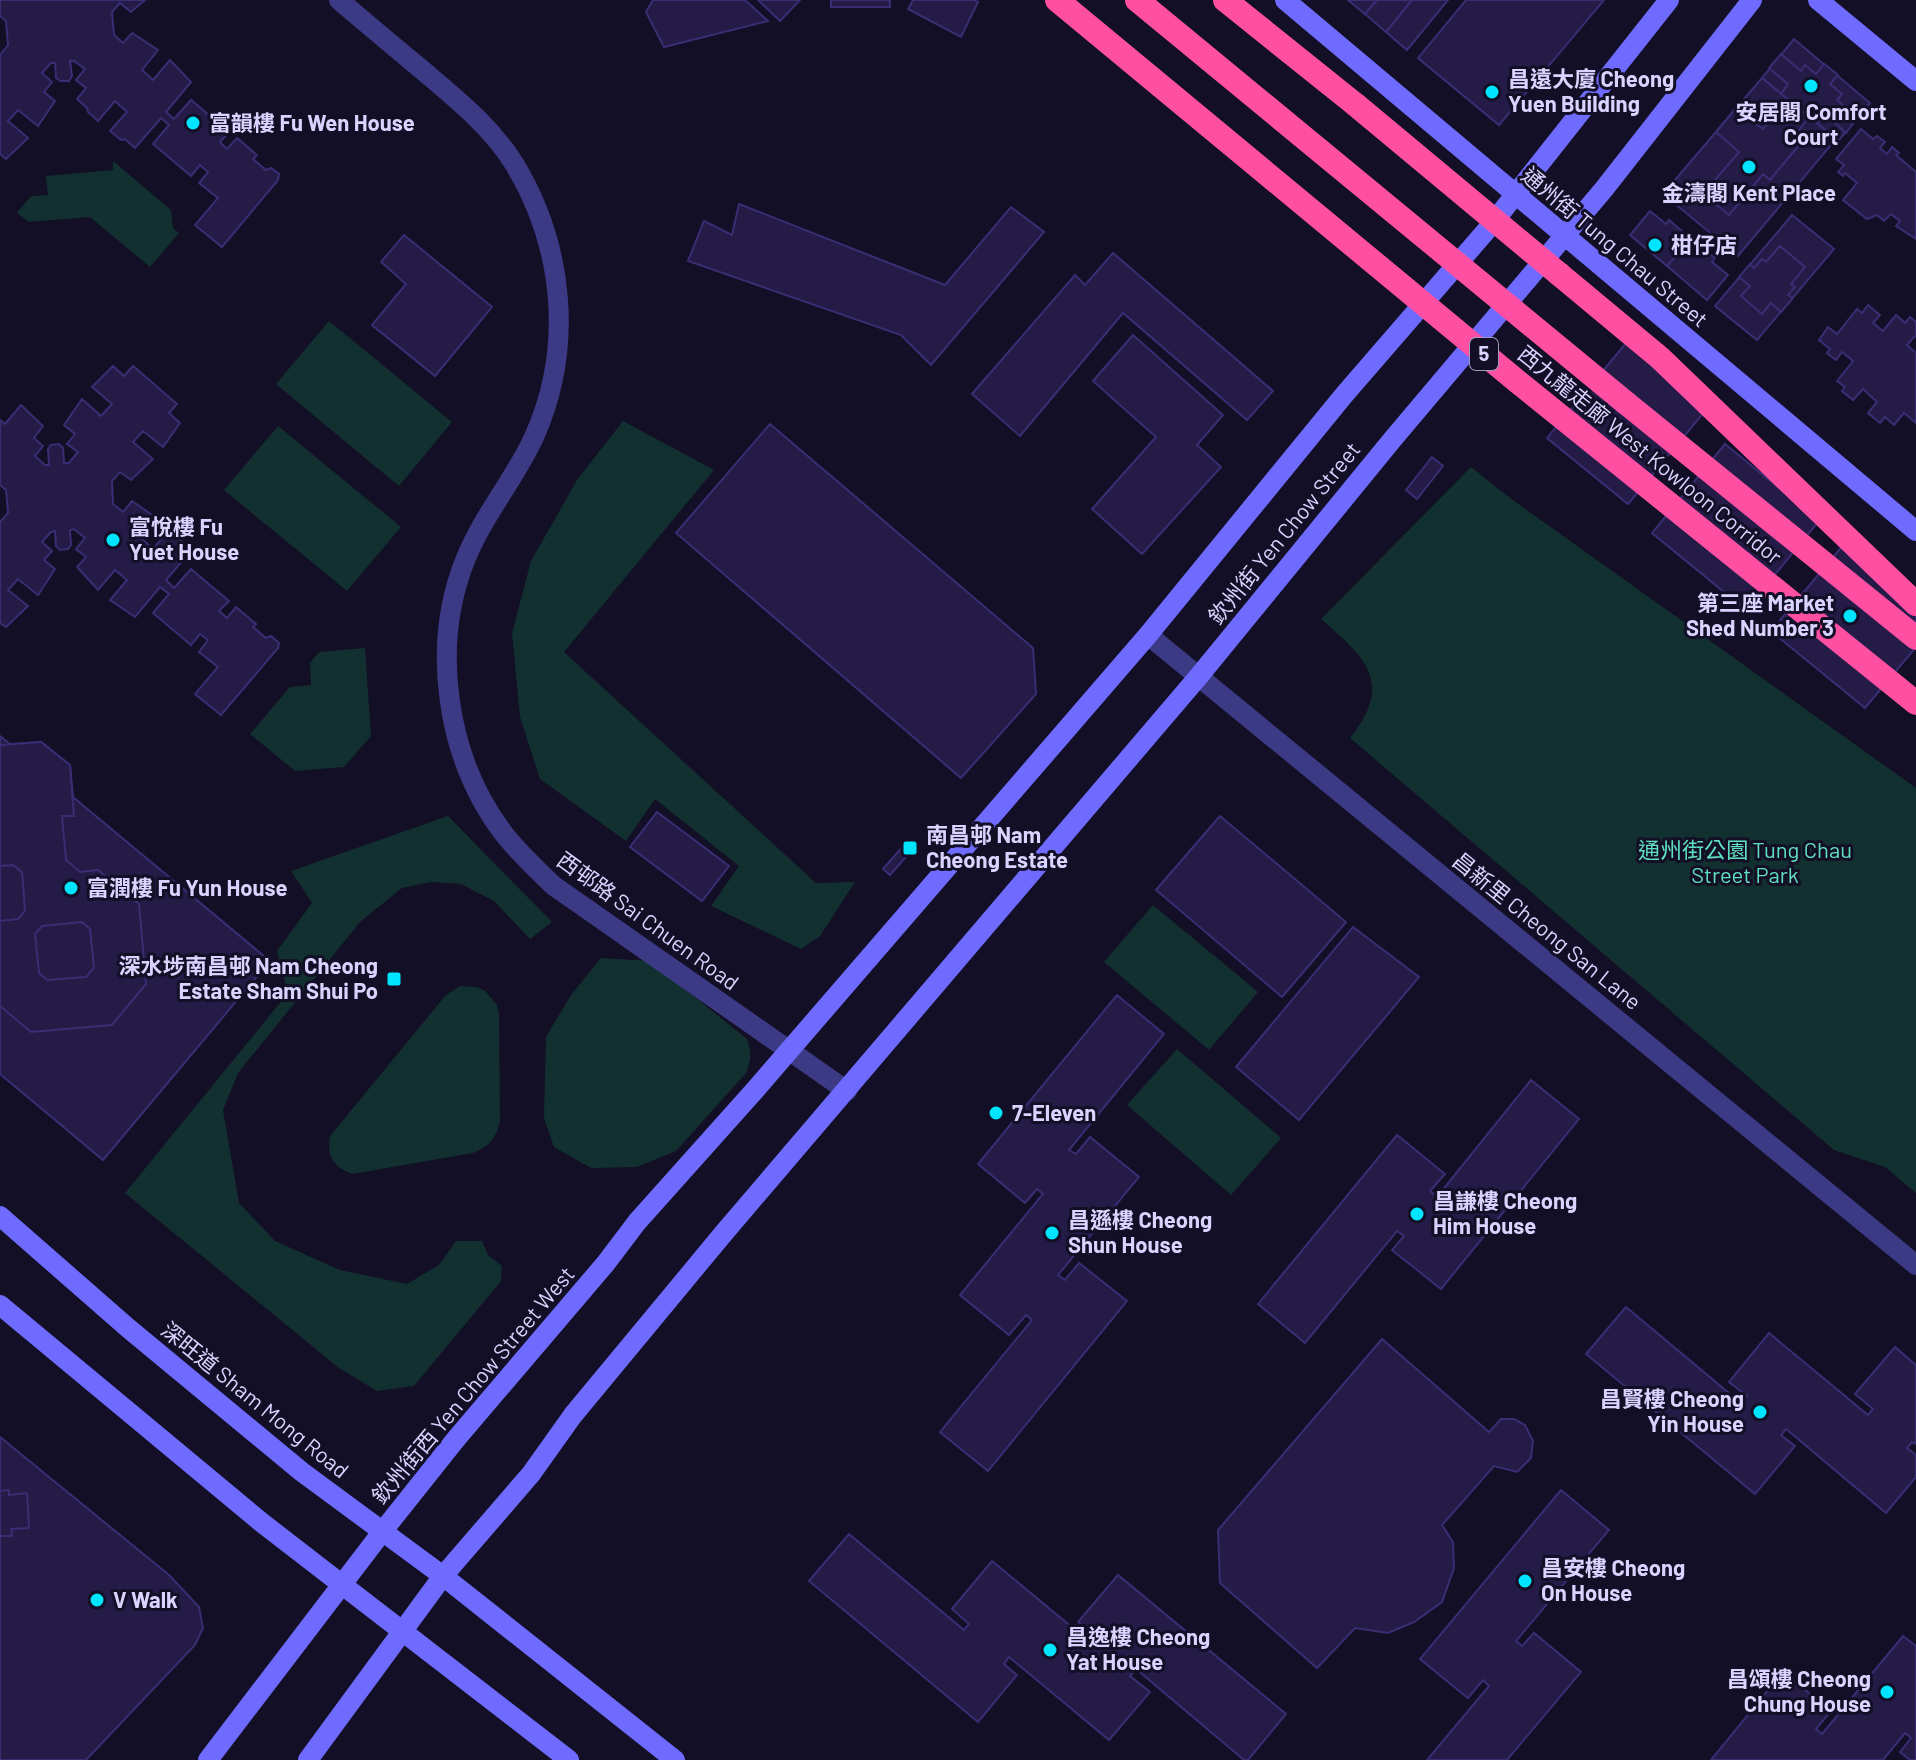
<svg xmlns="http://www.w3.org/2000/svg" width="1916" height="1760" viewBox="0 0 1916 1760" font-family="Barlow,'Noto Sans TC',sans-serif">
<style>
.green{fill:#12302f}
.building{fill:#241b47;stroke:#3b2d73;stroke-width:2;fill-rule:evenodd}
.lines{fill:none;stroke-linecap:round;stroke-linejoin:round}
.street{stroke:#3d3a85;stroke-width:20}
.secondary{stroke:#6f6bff;stroke-width:20}
.highway{stroke:#ff4fa3;stroke-width:24}
.highway-bridge{stroke:#ff4fa3;stroke-width:24}
.poi-dot{fill:#00e5ff;stroke:#130f26;stroke-width:3}
.labels{text-anchor:middle;stroke-width:6;stroke-linejoin:round;paint-order:stroke}
.shield{fill:#130f26;stroke:#9e99be;stroke-width:2}
.shield-label{font-size:20px;font-weight:bold;fill:#d9d4ff}
.poi-label{font-size:22px;font-weight:bold;fill:#d9d4ff;stroke:#130f26;text-anchor:start}
.street-label{font-size:22px;fill:#d9d4ff;stroke:#130f26}
.park-label{font-size:22px;fill:#5fe0c0;stroke:#130f26}
</style>
<rect width="100%" height="100%" fill="#130f26"/>
<g class="green">
<path d="M113,161L171,210L173,228L179,233L150,267L90,217L29,222L17,213L31,196L48,195L46,176L113,170Z"/>
<path d="M329,321L452,422L399,486L276,384Z"/>
<path d="M623,421L714,470L564,652L816,883L855,882L820,936L801,949L711,906L739,866L655,799L626,841L540,779L520,717L512,633L531,561L577,480Z"/>
<path d="M278,426L401,527L347,591L224,490Z"/>
<path d="M1471,467L1510,498L1916,788V1193L1885,1167L1834,1150L1350,738C1394,683 1366,658 1321,619Z"/>
<path d="M365,648L371,736L344,767L295,771L250,734L290,687L311,685L310,663L319,652Z"/>
<path d="M448,816L552,922L530,939L494,901L461,884L431,882L402,888L360,922L238,1073L223,1110L239,1203L275,1241L340,1270L407,1284L439,1265L456,1241H482L488,1255L502,1266L501,1281L414,1386L377,1391L339,1368L125,1193L288,993L277,951L312,903L291,871Z"/>
<path d="M1153,905L1258,992L1209,1050L1104,962Z"/>
<path d="M601,958L650,961L747,1039C752,1052 751,1060 746,1073L676,1151L637,1167L591,1168L554,1147L544,1118L546,1037L571,995Z"/>
<path d="M460,986L477,987L485,991L497,1005L499,1014L500,1120C497,1137 489,1147 473,1153L352,1174C334,1168 326,1155 330,1136L446,995Z"/>
<path d="M1177,1049L1281,1138L1231,1195L1127,1105Z"/>
</g>
<g class="building">
<path d="M0,0H145L131,12L120,3L112,12L114,35L123,43L132,33L158,50L142,70L153,80L170,60L191,82L166,112L174,119L191,100L229,132L220,142L227,149L237,138L257,155L253,159L266,170L271,168L279,174L278,180L222,247L195,225L218,198L199,183L208,172L200,165L191,176L153,144L169,125L161,118L135,148L125,139L121,140L110,131L127,112L115,101L98,121L88,112L87,108L77,99L86,88L76,80L85,69L74,61H70L72,76L69,81H60L56,78L55,63H51L42,73L52,82L44,92L55,101L38,126L18,110L8,121L28,138L6,159L0,154V55L8,45L6,21L0,16Z"/>
<path d="M653,0H745L768,21L664,47L646,12Z"/>
<path d="M758,0H800L780,21Z"/>
<rect x="831" y="0" width="59" height="7"/>
<path d="M913,0H974L978,2L961,37L908,9Z"/>
<path d="M1348,0H1377L1365,14Z"/>
<path d="M1377,0H1412L1386,32L1365,14Z"/>
<path d="M1412,0H1448L1407,50L1386,32Z"/>
<path d="M1466,0H1604L1499,125L1418,58Z"/>
<path d="M1794,39L1870,103L1838,141L1762,78Z"/>
<path d="M1781,54L1801,71L1805,65L1816,74L1824,64L1838,75L1830,84L1842,94L1837,100L1857,118L1846,133L1825,114L1817,123L1781,94L1788,84L1769,68Z"/>
<path d="M1762,78L1836,139L1738,256L1663,194Z"/>
<path d="M1788,100L1809,117L1797,133L1804,139L1770,180L1763,174L1729,215L1712,201L1719,194L1709,187L1739,152L1716,132L1736,108L1763,129Z"/>
<path d="M1861,129L1873,139L1877,136L1885,142L1880,148L1887,154L1892,147L1899,153L1896,155L1916,172V239L1896,226L1900,221L1891,214L1884,221L1877,215L1867,219L1843,200L1857,183L1845,173L1843,176L1838,172L1844,165L1836,159Z"/>
<path d="M739,204L945,285L1011,207L1044,232L931,365L901,335L688,261L704,221L732,235Z"/>
<path d="M1650,211L1666,224L1669,220L1691,239L1667,266L1630,235Z"/>
<path d="M1792,215L1834,249L1757,340L1715,306Z"/>
<path d="M404,235L492,307L435,376L372,325L406,284L381,262Z"/>
<path d="M1691,239L1715,258L1712,262L1728,275L1707,300L1667,266Z"/>
<path d="M1780,246L1805,267L1791,284L1795,287L1788,295L1793,298L1781,312L1771,303L1762,314L1741,296L1750,286L1739,277L1750,264L1754,268L1762,259L1766,262Z"/>
<path d="M1113,253L1273,391L1247,420L1123,313L1020,436L972,394L1075,275L1085,285Z"/>
<path d="M1868,305L1880,315L1873,323L1883,331L1896,315L1905,323L1910,317L1916,322V335L1907,345L1916,353V423L1904,413L1894,425L1885,417L1880,423L1868,413L1877,402L1863,389L1853,400L1842,391L1845,387L1837,381L1853,361L1842,352L1836,360L1827,353L1830,349L1819,340L1828,327L1837,334L1857,309L1862,313Z"/>
<path d="M1133,335L1223,415L1197,445L1221,467L1142,554L1092,509L1156,437L1093,381Z"/>
<path d="M1626,343L1706,410L1628,504L1547,438Z"/>
<path d="M113,366L124,376L133,366L177,404L169,413L180,423L163,447L143,431L133,442L153,459L131,480L120,472L112,481L113,504L123,512L132,501L158,519L141,538L153,549L170,529L191,551L166,580L174,588L191,569L229,601L219,611L227,618L236,607L256,624L253,627L266,638L271,636L279,643L278,648L221,715L195,694L218,667L199,652L208,640L200,634L191,645L153,613L169,594L160,587L135,617L110,600L127,580L115,570L98,590L77,567L86,557L76,549L85,538L74,529L70,530L71,545L68,549L60,550L56,546L55,531L51,532L42,542L52,551L44,560L55,569L38,595L18,579L8,590L28,606L6,627L0,623V522L8,513L6,490L0,485V420L5,424L21,405L43,426L34,438L43,446L35,456L45,465H49L48,449L51,445L59,444L63,448L64,463H69L78,452L67,444L75,434L64,425L82,399L101,416L112,404L92,387Z"/>
<path d="M770,424L1033,648L1036,694L961,778L676,533Z"/>
<path d="M1725,444L1819,521L1746,610L1652,533Z"/>
<path d="M1432,457L1443,466L1417,499L1406,490Z"/>
<path d="M1845,543L1916,601V647L1865,708L1771,631Z"/>
<path d="M0,736L10,744L41,742L70,765L73,797L270,961L103,1160L0,1074Z"/>
<path d="M41,742L70,765L74,816H62L66,860L80,872L98,870L139,904L146,984L112,1025L31,1032L0,1006V921L18,919L25,911L22,872L13,865L0,866V745ZM82,922L90,929L94,968L86,977L47,980L39,973L35,934L42,926Z"/>
<path d="M657,812L729,866L702,901L630,847Z"/>
<path d="M1220,816L1346,922L1282,997L1156,890Z"/>
<path d="M905,844L912,850L890,875L883,869Z"/>
<path d="M1353,927L1419,977L1299,1120L1236,1067Z"/>
<path d="M1117,995L1164,1034L1069,1150L1076,1154L1090,1137L1139,1177L1058,1275L1065,1280L1079,1263L1127,1301L988,1471L940,1432L1032,1320L1026,1315L1009,1335L960,1295L1043,1194L1037,1189L1025,1203L978,1164Z"/>
<path d="M1531,1080L1579,1119L1441,1289L1392,1250L1404,1236L1397,1231L1305,1343L1258,1304L1397,1135L1445,1174L1430,1191L1437,1197Z"/>
<path d="M1626,1307L1741,1403L1747,1396L1729,1382L1769,1333L1868,1415L1873,1409L1855,1394L1895,1347L1916,1365V1444L1912,1442L1907,1448L1916,1455V1477L1886,1513L1786,1429L1781,1435L1795,1446L1755,1494L1586,1354Z"/>
<path d="M1382,1339L1489,1432L1501,1419H1514L1525,1425L1533,1441L1531,1458L1517,1472L1494,1466L1442,1525L1453,1542L1454,1568L1442,1602L1414,1622L1388,1633L1355,1628L1317,1668L1220,1583L1218,1530Z"/>
<path d="M0,1437L169,1575L199,1607L203,1628L195,1645L86,1760H0Z"/>
<path d="M9,1490V1495L27,1493L29,1528L11,1529L12,1536H0V1491Z"/>
<path d="M1561,1490L1609,1530L1516,1641L1522,1646L1534,1633L1581,1672L1507,1760H1427L1489,1686L1483,1680L1468,1698L1420,1659Z"/>
<path d="M849,1534L964,1630L969,1624L952,1609L992,1561L1091,1643L1096,1636L1078,1622L1118,1575L1286,1714L1248,1760H1244L1136,1669L1130,1676L1150,1692L1109,1740L1009,1657L1004,1664L1017,1675L978,1722L809,1581Z"/>
<path d="M1903,1636L1916,1646V1760H1910L1900,1752L1911,1738L1905,1733L1883,1760H1711L1783,1672L1831,1711L1816,1729L1822,1734Z"/>
</g>
<g class="lines">
<g class="street">
<path d="M339,0C368,25 397,49 427,74C459,101 492,128 515,165C564,247 574,348 534,437C515,479 484,514 466,558C430,646 446,758 504,834C519,853 536,869 554,886L847,1091"/>
<path d="M1148,635L1916,1265"/>
</g>
<g class="secondary">
<path d="M1285,0L1916,531"/>
<path d="M1818,0L1916,81"/>
<path d="M0,1216L128,1328L302,1472L443,1576L675,1760"/>
<path d="M0,1305L261,1522L569,1760"/>
<path d="M208,1760L382,1532L456,1439L606,1263L637,1222L755,1090L1148,635L1344,395L1492,224L1669,0"/>
<path d="M308,1760L443,1576L531,1474L573,1415L723,1234L1199,676L1392,440L1604,189L1752,0"/>
</g>
<g class="highway">
<path d="M1225,0L1356,105"/>
<path d="M1559,274L1660,358L1916,604"/>
<path d="M1626,403L1916,638"/>
</g>
<g class="highway-bridge">
<path d="M1057,0L1518,382L1916,703"/>
<path d="M1137,0L1626,403"/>
<path d="M1356,105L1559,274"/>
</g>
</g>
<g class="poi-dot">
<circle cx="1811" cy="86" r="8"/>
<circle cx="1492" cy="92" r="8"/>
<circle cx="193" cy="123" r="8"/>
<circle cx="1749" cy="167" r="8"/>
<circle cx="1655" cy="245" r="8"/>
<circle cx="113" cy="540" r="8"/>
<circle cx="1850" cy="616" r="8"/>
<rect x="902" y="840" width="16" height="16" rx="4"/>
<circle cx="71" cy="888" r="8"/>
<rect x="386" y="971" width="16" height="16" rx="4"/>
<circle cx="996" cy="1113" r="8"/>
<circle cx="1417" cy="1214" r="8"/>
<circle cx="1052" cy="1233" r="8"/>
<circle cx="1760" cy="1412" r="8"/>
<circle cx="1525" cy="1581" r="8"/>
<circle cx="97" cy="1600" r="8"/>
<circle cx="1050" cy="1650" r="8"/>
<circle cx="1887" cy="1692" r="8"/>
</g>
<g class="labels">
<rect class="shield" x="1470" y="338" width="28" height="32" rx="6"/>
<g class="shield-label">
<text x="1484" y="361">5</text>
</g>
<g class="poi-label">
<text x="1508" y="87">昌遠大廈 Cheong<tspan x="1508" dy="25">Yuen Building</tspan></text>
<text x="1811" y="120" text-anchor="middle">安居閣 Comfort<tspan x="1811" dy="25">Court</tspan></text>
<text x="209" y="131">富韻樓 Fu Wen House</text>
<text x="1749" y="201" text-anchor="middle">金濤閣 Kent Place</text>
<text x="1671" y="253">柑仔店</text>
<text x="129" y="535">富悅樓 Fu<tspan x="129" dy="25">Yuet House</tspan></text>
<text x="1834" y="611" text-anchor="end">第三座 Market<tspan x="1834" dy="25">Shed Number 3</tspan></text>
<text x="926" y="843">南昌邨 Nam<tspan x="926" dy="25">Cheong Estate</tspan></text>
<text x="87" y="896">富潤樓 Fu Yun House</text>
<text x="378" y="974" text-anchor="end">深水埗南昌邨 Nam Cheong<tspan x="378" dy="25">Estate Sham Shui Po</tspan></text>
<text x="1012" y="1121">7-Eleven</text>
<text x="1433" y="1209">昌謙樓 Cheong<tspan x="1433" dy="25">Him House</tspan></text>
<text x="1068" y="1228">昌遜樓 Cheong<tspan x="1068" dy="25">Shun House</tspan></text>
<text x="1744" y="1407" text-anchor="end">昌賢樓 Cheong<tspan x="1744" dy="25">Yin House</tspan></text>
<text x="1541" y="1576">昌安樓 Cheong<tspan x="1541" dy="25">On House</tspan></text>
<text x="113" y="1608">V Walk</text>
<text x="1066" y="1645">昌逸樓 Cheong<tspan x="1066" dy="25">Yat House</tspan></text>
<text x="1871" y="1687" text-anchor="end">昌頌樓 Cheong<tspan x="1871" dy="25">Chung House</tspan></text>
</g>
<g class="street-label">
<text transform="translate(1615 247) rotate(40)" y="8">通州街 Tung Chau Street</text>
<text transform="translate(1650 455) rotate(39)" y="8">西九龍走廊 West Kowloon Corridor</text>
<text transform="translate(1284 533) rotate(-51)" y="8">欽州街 Yen Chow Street</text>
<text transform="translate(648 921) rotate(36)" y="8">西邨路 Sai Chuen Road</text>
<text transform="translate(1547 931) rotate(39)" y="8">昌新里 Cheong San Lane</text>
<text transform="translate(473 1385) rotate(-50)" y="8">欽州街西 Yen Chow Street West</text>
<text transform="translate(255 1400) rotate(39)" y="8">深旺道 Sham Mong Road</text>
</g>
<g class="park-label">
<text x="1745" y="858">通州街公園 Tung Chau<tspan x="1745" dy="25">Street Park</tspan></text>
</g>
</g>
</svg>
